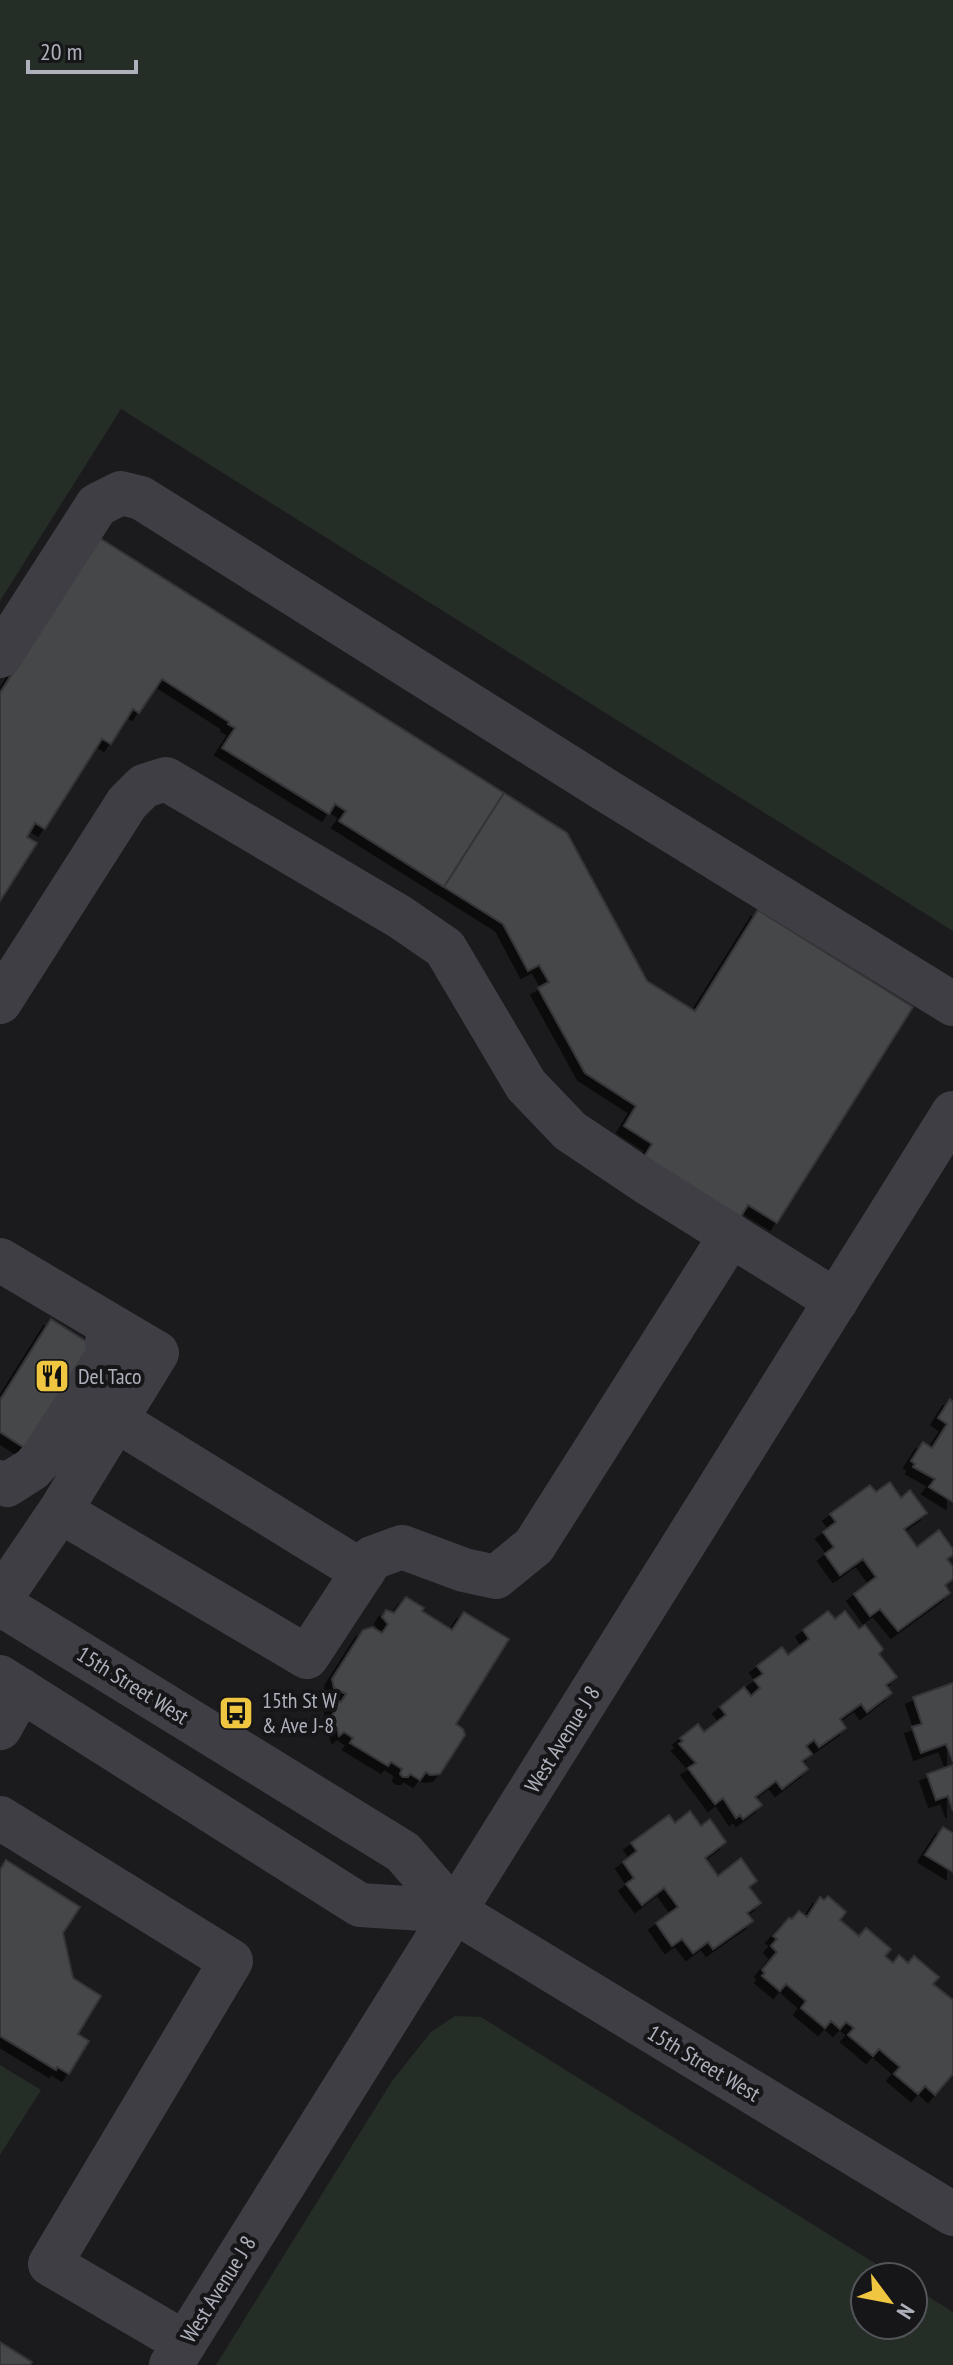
<svg xmlns="http://www.w3.org/2000/svg" width="953" height="2365" viewBox="0 0 953 2365" font-family="'PT Sans Narrow',sans-serif">
<style>
.green{fill:#252d27}
.building{fill:#45464a;stroke:#353539;stroke-width:2;filter:url(#shadow)}
.lines{fill:none;stroke-linecap:round;stroke-linejoin:round}
.minor{stroke:#3e3e44;stroke-width:44}
.labels{text-anchor:middle;stroke-width:8;stroke-linejoin:round;paint-order:stroke}
.poi-label{font-size:22px;fill:#aeb1bc;stroke:#161618;text-anchor:start}
.street-label{font-size:22px;fill:#aeb1bc;stroke:#161618}
</style>
<defs>
<filter id="shadow"><feDropShadow dx="-7" dy="7" stdDeviation="0" flood-color="#0009"/></filter>
</defs>
<rect width="100%" height="100%" fill="#1b1b1d"/>
<g class="green">
<path d="M0,0H953V931L121,409L0,601Z"/>
<path d="M455,2016L481,2017L897,2277H865V2325H913V2287L953,2312V2365H216L392,2081L431,2032Z"/>
<path d="M0,2065L41,2090L0,2155Z"/>
</g>
<g class="building">
<path d="M98,537L504,793L444,887L339,821L346,811L335,804L329,814L222,748L235,728L228,724L229,722L162,679L139,713L133,709L111,744L102,739L45,829L35,823L27,837L37,843L0,901V693Z"/>
<path d="M504,793L567,833L647,981L695,1011L758,910L913,1007L777,1223L748,1205L740,1218L644,1157L652,1144L624,1126L636,1106L585,1073L538,988L549,982L539,965L528,971L503,924L444,887Z"/>
<path d="M51,1319L103,1352L37,1456L0,1432V1400Z"/>
<path d="M950,1399L953,1402V1502L929,1487L935,1479L913,1467L915,1464L911,1461L923,1442L932,1448L947,1424L938,1418Z"/>
<path d="M890,1482L901,1498L910,1490L927,1513L904,1529L917,1547L939,1530L953,1549V1555L947,1559L953,1567V1579L945,1585L950,1593L898,1631L880,1609L870,1616L854,1594L876,1577L863,1559L840,1575L825,1554L834,1547L823,1532L836,1522L830,1514L870,1485L876,1492Z"/>
<path d="M406,1597L424,1608L422,1611L452,1630L464,1612L509,1639L456,1724L463,1729L465,1735L440,1774L430,1775L426,1772L420,1780L410,1774L408,1777H403L400,1774L402,1769L391,1762L388,1766L350,1743L353,1738L344,1732L339,1736L337,1728L327,1722L335,1711L332,1708V1703L337,1700L341,1702L346,1694L334,1688L332,1679L363,1630L372,1627L382,1633L388,1624L382,1617L386,1610L394,1613Z"/>
<path d="M828,1611L835,1619L845,1611L859,1629L865,1625L883,1649L879,1654L897,1677L886,1685L892,1693L867,1712L861,1704L840,1719L846,1728L819,1747L814,1740L806,1746L812,1754L802,1761L808,1769L782,1789L776,1781L755,1797L762,1805L743,1819L740,1815L736,1818L723,1798L715,1804L688,1768L696,1763L679,1744L683,1741L680,1738L698,1724L704,1732L726,1715L720,1707L744,1687L751,1696L760,1688L754,1680L763,1674L757,1666L782,1647L788,1655L809,1639L803,1630Z"/>
<path d="M953,1683V1762L946,1744L921,1753L912,1727L922,1724L913,1697Z"/>
<path d="M953,1765V1811L948,1796L936,1800L927,1774Z"/>
<path d="M690,1811L701,1826L710,1819L726,1842L705,1858L718,1876L741,1858L757,1881L749,1887L761,1903L747,1913L753,1921L713,1949L708,1942L693,1953L682,1939L672,1946L656,1923L678,1907L664,1888L642,1905L626,1884L634,1878L623,1862L637,1851L631,1843L669,1815L675,1823Z"/>
<path d="M943,1827L953,1833V1872L925,1855Z"/>
<path d="M6,1860L80,1907L63,1933L73,1978L101,1996L78,2034L89,2041L69,2074L57,2067L56,2070L0,2036V1870Z"/>
<path d="M828,1896L846,1912L840,1920L859,1936L866,1928L891,1949L885,1956L893,1963L899,1955L908,1963L914,1956L939,1977L933,1984L953,2000V2074L935,2095L925,2086L918,2094L894,2074L900,2067L879,2049L873,2056L848,2035L854,2028L846,2022L840,2029L831,2021L825,2028L801,2008L806,2001L786,1984L780,1991L762,1976L765,1973L762,1970L777,1952L771,1946L777,1939L773,1936L789,1918L792,1919L799,1911L807,1917L820,1897L824,1900Z"/>
<path d="M0,2342L32,2362L30,2365H0Z"/>
</g>
<g class="lines">
<g class="minor">
<path d="M0,656L97,505L121,493L141,498L607,791L953,1004"/>
<path d="M0,1002L127,803L144,786L166,779L400,917L445,948L526,1085L570,1131L646,1182L836,1301"/>
<path d="M0,1260L157,1353L60,1511L0,1599"/>
<path d="M116,1420L363,1572"/>
<path d="M0,1482L7,1485L32,1469L43,1457L110,1352L107,1343L116,1329"/>
<path d="M60,1511L307,1657L372,1558L402,1547L464,1570L496,1577L534,1546L731,1235"/>
<path d="M0,1604L403,1852L454,1911L953,2214"/>
<path d="M0,1677L360,1905L454,1911"/>
<path d="M0,1728L21,1690"/>
<path d="M0,1818L231,1961L50,2264L185,2343"/>
<path d="M171,2365L953,1113"/>
</g>
</g>
<defs>
<g id="restaurant-square" transform="scale(1.8)"><rect x="-9" y="-9" width="18" height="18" rx="4" fill="#f0c640" stroke="#161618"/><path d="M-5-6h1v4h1v-4h1v4h1v-4h1v5L-1.5 .5V6h-2V.5L-5-1ZM5-6V6H3V1.5H1.5Q1.5-4 5-6Z" fill="#111"/></g>
<g id="bus-square" transform="scale(1.8)"><rect x="-9" y="-9" width="18" height="18" rx="4" fill="#f0c640" stroke="#161618"/><path d="M-5-6H5V4H4V6H2V4H-2V6H-4V4H-5ZM-3.5-4V0h7V-4ZM-3.5 1.2v1.5H-2V1.2ZM2 1.2v1.5H3.5V1.2Z" fill="#111"/></g>
</defs>
<g fill-rule="evenodd">
<use href="#restaurant-square" x="52" y="1376"/>
<use href="#bus-square" x="236" y="1713"/>
</g>
<g class="labels">
<g class="poi-label">
<text x="78" y="1384">Del Taco</text>
<text x="262" y="1708">15th St W<tspan x="262" dy="25">&amp; Ave J-8</tspan></text>
</g>
<g class="street-label">
<text transform="translate(133 1685) rotate(32)" y="8">15th Street West</text>
<text transform="translate(562 1739) rotate(-58)" y="8">West Avenue J 8</text>
<text transform="translate(704 2063) rotate(31)" y="8">15th Street West</text>
<text transform="translate(218 2289) rotate(-58)" y="8">West Avenue J 8</text>
</g>
</g>
<g transform="translate(889 2301) rotate(122)"><circle r="38" fill="#161618" stroke="#53545a" stroke-width="2"/>
<path d="M0-6L14 30L0 20L-14 30Z" fill="#f0c640"/>
<text y="-12" font-size="22" font-weight="bold" text-anchor="middle" fill="#aeb1bc">N</text>
</g>
<path d="M28 60v12h108v-12" fill="none" stroke="#aeb1bc" stroke-width="4"/>
<text x="40" y="60" font-size="24" fill="#aeb1bc" stroke="#161618" stroke-width="6" paint-order="stroke">20 m</text>
</svg>
